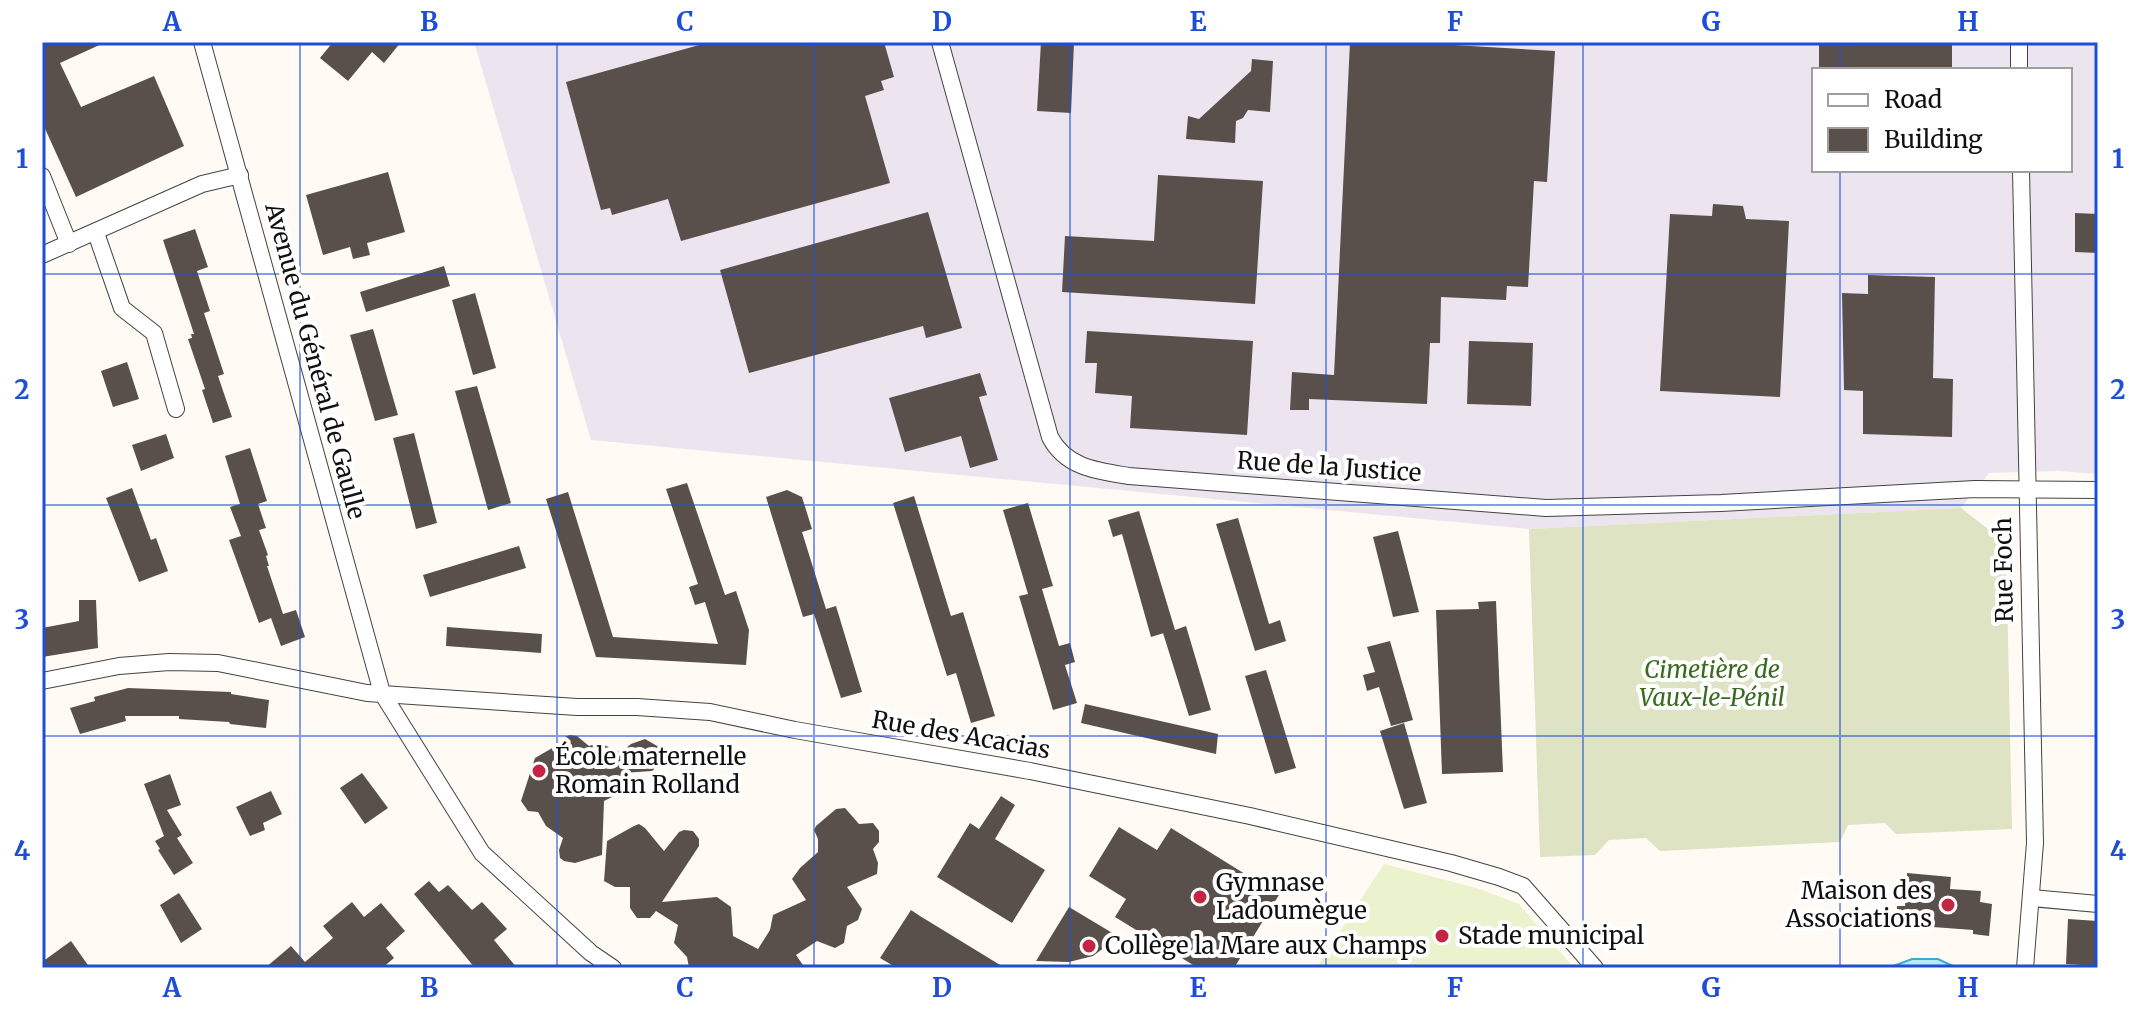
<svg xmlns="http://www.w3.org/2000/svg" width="2140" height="1010" viewBox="0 0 2140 1010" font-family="Merriweather,serif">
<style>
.industrial{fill:#ece5ef;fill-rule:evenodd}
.cemetery{fill:#dde3c3}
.pitch{fill:#ebf2ce}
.water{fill:#b7e9f7;stroke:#3daad0;stroke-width:2}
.building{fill:#59504c}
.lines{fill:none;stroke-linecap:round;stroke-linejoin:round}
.street-casing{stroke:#434343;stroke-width:18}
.street{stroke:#fff;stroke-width:16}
.grid{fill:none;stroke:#1d4ed8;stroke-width:2;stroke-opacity:0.55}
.poi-dot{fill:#c42543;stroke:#fff;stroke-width:3}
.labels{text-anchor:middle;stroke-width:8;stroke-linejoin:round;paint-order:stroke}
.street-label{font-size:24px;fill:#101010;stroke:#fff}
.park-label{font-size:24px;font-style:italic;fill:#396b1e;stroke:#fff}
.poi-label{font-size:24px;fill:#101010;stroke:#fff;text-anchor:start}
.neatline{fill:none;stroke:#1d4ed8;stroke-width:3}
.grid-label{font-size:26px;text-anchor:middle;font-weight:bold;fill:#1d4ed8}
</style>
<rect width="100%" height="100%" fill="#fffbf4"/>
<path class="industrial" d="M474,42H2098V474L2059,471L1989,473L1961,508L1529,529L591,440ZM1814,70H2070V170H1814Z"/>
<path class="cemetery" d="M1961,508L2006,543L2012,829L1896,834L1885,823L1848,825L1840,842L1660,851L1646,838L1609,840L1595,855L1540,857L1529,529Z"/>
<path class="pitch" d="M1384,864L1480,889L1519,904L1574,968H1316Z"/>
<path class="water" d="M1912,959H1938L1957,968H1888Z"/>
<g class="building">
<path d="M42,42H106L60,63L81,107L154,76L184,146L76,197L42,122Z"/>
<path d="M333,42H401L384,63L372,52L348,81L320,58Z"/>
<path d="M710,42H884L894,77L881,81L884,90L865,96L890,183L681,241L668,199L612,215L610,208L601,210L566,82Z"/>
<path d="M1041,42H1074L1071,113L1037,111Z"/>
<path d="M1350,42H1402L1555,51L1547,182L1534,181L1528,287L1507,286L1506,300L1441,297L1440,343H1430L1427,404L1309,399V410H1290L1292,372L1334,375Z"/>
<rect x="1819" y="42" width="133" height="28"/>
<path d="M1252,59L1273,61L1270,112L1248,110L1243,118L1236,121L1235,143L1186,139L1188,116L1199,119L1251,71Z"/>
<path d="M388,172L405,232L367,243L370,255L353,259L350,247L323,255L306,195Z"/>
<path d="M1158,175L1263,181L1255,304L1062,292L1065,236L1154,241Z"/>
<path d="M1713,204L1743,206L1746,219L1789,221L1780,397L1660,391L1670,214L1712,216Z"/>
<path d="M928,212L962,328L926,338L923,326L749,373L720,270Z"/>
<path d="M2075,213L2098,214V253L2075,252Z"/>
<path d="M195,229L208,267L197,271L210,311L204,313L224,374L218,376L232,417L213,423L202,390L205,389L188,339L192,338L191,334H194L163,240Z"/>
<path d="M444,266L450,286L366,312L360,292Z"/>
<path d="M1868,275L1935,277L1933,378L1953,379L1952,437L1863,434V391L1844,390L1842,293L1868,294Z"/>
<path d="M475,293L496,368L473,375L452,300Z"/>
<path d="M373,329L398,415L375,421L350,335Z"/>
<path d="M1087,331L1253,341L1247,435L1130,428L1132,396L1095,393L1097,363H1085Z"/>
<path d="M1469,341L1533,343L1531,406L1467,404Z"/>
<path d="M127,362L139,399L113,407L101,371Z"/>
<path d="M980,373L987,395L979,397L998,460L970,468L961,436L905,452L889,398Z"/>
<path d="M477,386L511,503L488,510L455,391Z"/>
<path d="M414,433L437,523L416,529L393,438Z"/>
<path d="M166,434L174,458L141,471L132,445Z"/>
<path d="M250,448L267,501L258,504L266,528L259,530L268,555L266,556L269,566H267L283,614L296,610L305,637L281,646L271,618L259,623L229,540L241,536L230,507L240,504L225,456Z"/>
<path d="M687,483L725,595L736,591L749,630L746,665L596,657L546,499L568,492L613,637L718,644L705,602L695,605L689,587L698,584L666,489Z"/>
<path d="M132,488L151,540L156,538L168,571L139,582L106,498Z"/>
<path d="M787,490L802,497L812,529L802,532L826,609L836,606L862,692L841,698L814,614L803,617L766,497Z"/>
<path d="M914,496L951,616L963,612L995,716L971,723L956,673L947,676L893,503Z"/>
<path d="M1028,503L1053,586L1042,589L1059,646L1070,643L1075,662L1065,665L1077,703L1053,710L1019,596L1028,594L1003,510Z"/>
<path d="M1139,511L1175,630L1186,626L1211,710L1189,716L1163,633L1167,632L1151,637L1122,534L1113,537L1108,520Z"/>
<path d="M1238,518L1269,624L1280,620L1286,641L1255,651L1216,524Z"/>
<path d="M1398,531L1419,612L1393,617L1373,537Z"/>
<path d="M519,546L526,568L430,597L423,575Z"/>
<path d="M79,600H96L98,648L42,657V628L79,621Z"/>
<path d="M1496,601L1503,772L1442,774L1436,610L1479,609L1478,602Z"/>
<path d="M447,627L542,634L541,653L446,646Z"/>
<path d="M1390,641L1413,720L1391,726L1379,687L1367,691L1363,675L1375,672L1367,647Z"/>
<path d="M1266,670L1296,768L1275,774L1245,676Z"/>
<path d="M128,688L231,692V694L269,700L266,728L230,724L229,722L179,719V716H125L126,721L80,734L70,708L95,701L94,697Z"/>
<path d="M1085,704L1218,734L1216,754L1081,723Z"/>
<path d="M1404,723L1427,803L1404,809L1380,731Z"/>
<path d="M570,735L577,736L589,746L599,743L621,752L631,744L645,739L659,747L661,755L658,766L652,771L623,773V788L620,793L604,801L602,855L575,863L564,861L560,858L559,850L563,838L546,826L538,812L528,811L521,801L535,758L554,747L564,737Z"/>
<path d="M362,773L388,808L365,824L340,788Z"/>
<path d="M170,774L181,805L167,810L182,835L177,838L193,863L174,875L158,850L160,849L155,841L164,836L144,784Z"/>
<path d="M271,791L282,814L263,823L265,830L250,836L236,807Z"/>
<path d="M1001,796L1015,805L995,839L1045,870L1012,923L937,877L970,823L979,829Z"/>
<path d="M845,808L859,824L873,823L879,831V842L873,849L878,863L877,874L847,887L862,909L858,920L847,926L844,943L835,948L817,941L796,955L805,968H689L687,957L674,943L678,925L656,911L650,918H637L630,908V887H615L604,881L607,841L634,826L639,824L645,828L664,851L679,832L684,830L693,831L699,839V846L662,902L717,897L731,907L733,936L758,949L770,930L773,915L806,900L792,879L800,868L818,852V839L814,830L816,826L836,809Z"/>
<path d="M1119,827L1157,850L1171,828L1279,895L1234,968H1198L1115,917L1126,899L1089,876Z"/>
<path d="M1907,873L1951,877L1950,889L1981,891L1980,902L1992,904L1989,936L1973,934V930L1919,926V930L1896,928L1897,906H1905Z"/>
<path d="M429,881L439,892L448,885L472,910L482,902L507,929L494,940L517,968H475L414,894Z"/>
<path d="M179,893L202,929L181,943L160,905Z"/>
<path d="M352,902L364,917L381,903L405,931L386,948L394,958L382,968H265L291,946L305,962L333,938L323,926Z"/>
<path d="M1069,907L1114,934L1105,947L1093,956L1069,962L1036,961Z"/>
<path d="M911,910L920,916L1005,968H897L880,958Z"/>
<path d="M2068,919L2098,921V966L2066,964Z"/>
<path d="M71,941L90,968H42V962Z"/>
</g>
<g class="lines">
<g class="street-casing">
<g id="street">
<path d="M202,42L382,693L482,853L591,953L613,968"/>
<path d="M940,42L1050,437C1066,468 1098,471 1129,476L1546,508L1721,503L1975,489L2098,490"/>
<path d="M2019,42V70"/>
<path d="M2021,170L2035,843L2025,968"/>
<path d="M42,176L69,244"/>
<path d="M96,233L122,308L154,333L176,409"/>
<path d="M42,255L202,184L240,175"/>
<path d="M42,681L119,666L169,662L218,663L367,693L577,707H637L710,712L795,730L1030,771L1250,816L1451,863L1499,877L1523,886L1595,968"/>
<path d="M2031,898L2098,904"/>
</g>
</g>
<use href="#street" class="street"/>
</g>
<path class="grid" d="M300,42V968M557,42V968M814,42V968M1070,42V968M1326,42V968M1583,42V968M1840,42V70M1840,170V968M42,274H2098M42,505H2098M42,736H2098"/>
<g class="poi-dot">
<circle cx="539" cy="771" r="8"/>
<circle cx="1200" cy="897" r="8"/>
<circle cx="1948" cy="905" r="8"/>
<circle cx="1442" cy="936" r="8"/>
<circle cx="1089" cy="946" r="8"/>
</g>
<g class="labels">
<g class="street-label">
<text transform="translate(315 361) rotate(75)" y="8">Avenue du Général de Gaulle</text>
<text transform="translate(1329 467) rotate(4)" y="8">Rue de la Justice</text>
<text transform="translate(2004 570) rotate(-91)" y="8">Rue Foch</text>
<text transform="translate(961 735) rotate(10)" y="8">Rue des Acacias</text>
</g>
<g class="park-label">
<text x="1712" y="678">Cimetière de<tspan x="1712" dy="28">Vaux-le-Pénil</tspan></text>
</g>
<g class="poi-label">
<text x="555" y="765">École maternelle<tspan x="555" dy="28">Romain Rolland</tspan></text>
<text x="1216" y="891">Gymnase<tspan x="1216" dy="28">Ladoumègue</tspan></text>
<text x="1932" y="899" text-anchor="end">Maison des<tspan x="1932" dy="28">Associations</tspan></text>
<text x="1458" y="944">Stade municipal</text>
<text x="1105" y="954">Collège la Mare aux Champs</text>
</g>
</g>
<rect width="2140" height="1010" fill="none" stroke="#ffffff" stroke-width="88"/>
<rect x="1812" y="68" width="260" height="104" fill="#ffffff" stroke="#9f9f9f" stroke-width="2"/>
<rect x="1828" y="94" width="40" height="12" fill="#ffffff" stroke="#9f9f9f" stroke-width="2"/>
<text x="1884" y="108" font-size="24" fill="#101010">Road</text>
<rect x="1828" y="128" width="40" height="24" fill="#59504c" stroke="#9f9f9f" stroke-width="2"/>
<text x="1884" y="148" font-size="24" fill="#101010">Building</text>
<rect x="44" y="44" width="2052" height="922" class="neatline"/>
<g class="grid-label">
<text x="172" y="31">A</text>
<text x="429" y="31">B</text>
<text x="685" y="31">C</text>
<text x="942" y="31">D</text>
<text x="1198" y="31">E</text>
<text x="1455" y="31">F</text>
<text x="1711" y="31">G</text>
<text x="1968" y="31">H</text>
<text x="22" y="168">1</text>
<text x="2118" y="168">1</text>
<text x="22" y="399">2</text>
<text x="2118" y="399">2</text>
<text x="22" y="629">3</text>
<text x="2118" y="629">3</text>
<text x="22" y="860">4</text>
<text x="2118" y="860">4</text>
<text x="172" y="997">A</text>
<text x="429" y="997">B</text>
<text x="685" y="997">C</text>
<text x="942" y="997">D</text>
<text x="1198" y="997">E</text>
<text x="1455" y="997">F</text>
<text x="1711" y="997">G</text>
<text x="1968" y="997">H</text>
</g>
</svg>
